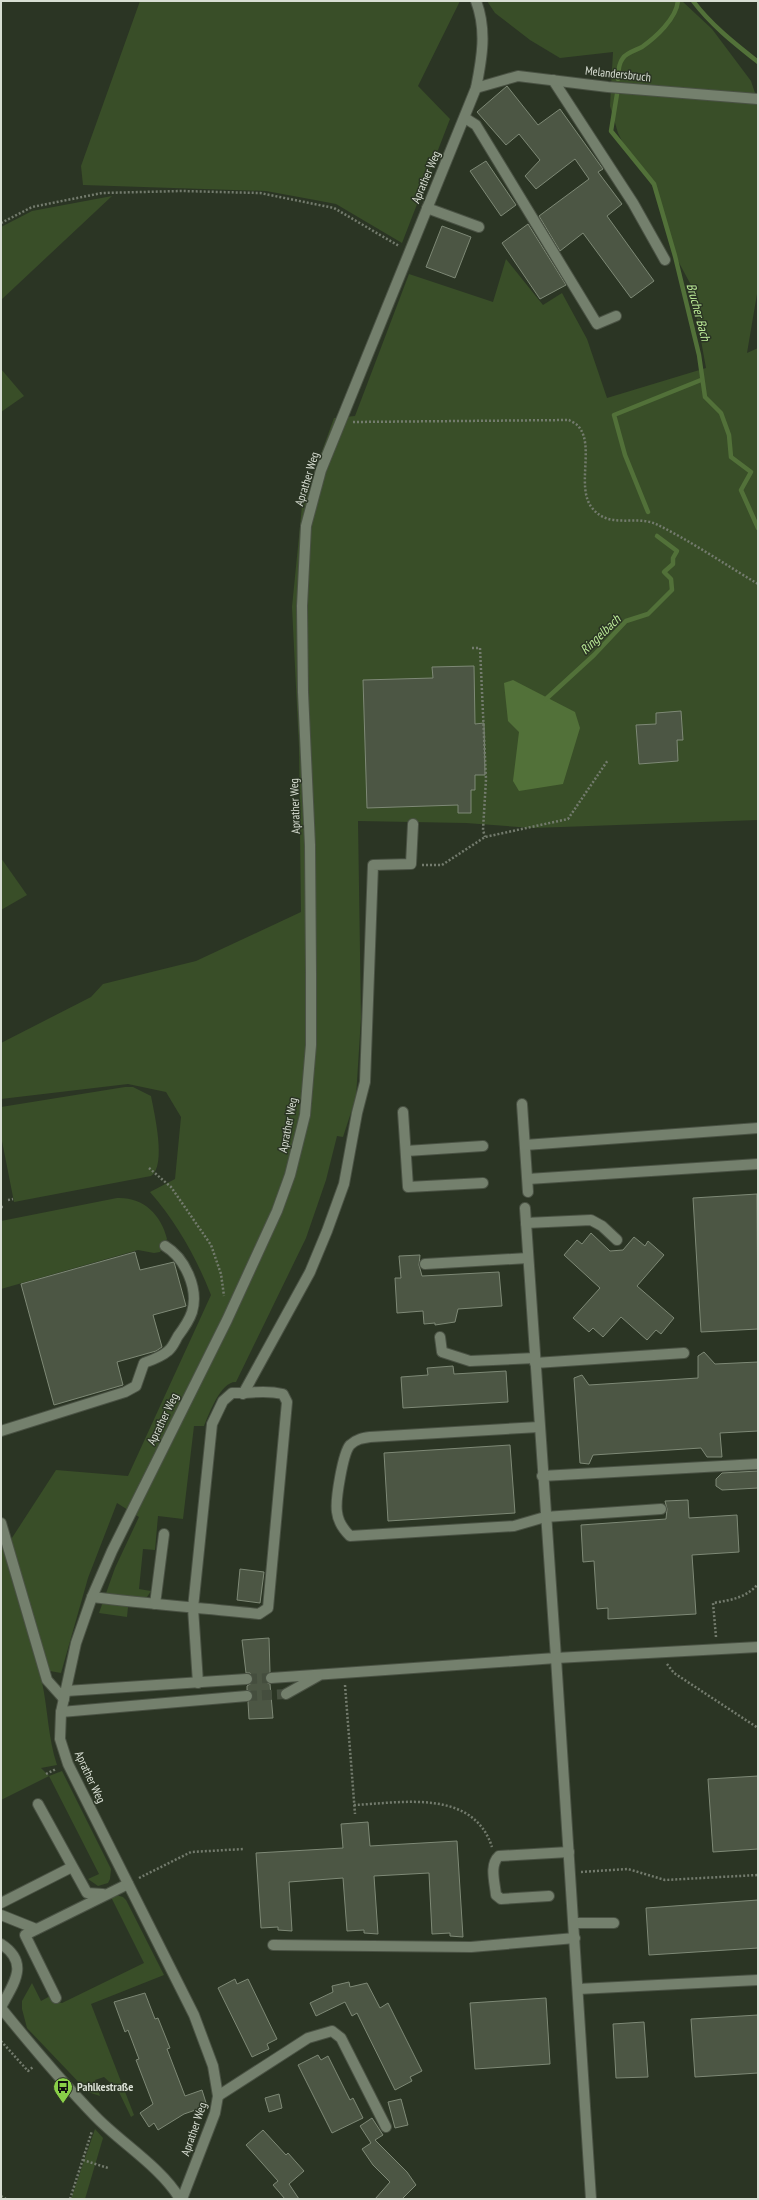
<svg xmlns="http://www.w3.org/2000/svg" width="759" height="2200" viewBox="0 0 759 2200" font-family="'PT Sans Narrow',sans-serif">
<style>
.green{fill:#394e28}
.water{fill:#527139}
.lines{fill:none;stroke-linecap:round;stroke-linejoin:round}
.stream{stroke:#527139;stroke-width:4.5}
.building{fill:#4c5644;stroke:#7e8976}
.minor-tunnel{stroke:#454e3e;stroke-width:10;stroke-dasharray:10 5;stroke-linecap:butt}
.minor-casing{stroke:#4a5244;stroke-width:12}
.path{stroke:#737b6d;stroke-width:2.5;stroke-dasharray:2 2;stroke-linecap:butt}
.minor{stroke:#74806d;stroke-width:10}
.labels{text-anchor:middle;stroke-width:3;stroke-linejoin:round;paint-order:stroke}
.street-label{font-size:12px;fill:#d8ded3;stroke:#2b3524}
.poi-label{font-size:12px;font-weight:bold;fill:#d8ded3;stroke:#2b3524;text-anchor:start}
.water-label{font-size:13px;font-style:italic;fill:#bcec98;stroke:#2b3524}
</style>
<rect width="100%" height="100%" fill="#2b3524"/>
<g class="green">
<path d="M140,1H460L418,86L450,119L402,243L336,204L315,200L266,191L83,185L81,166Z"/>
<path d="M487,1H682L712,29L751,81L758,102V288L747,353L758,348V820L533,828L466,823L358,821L361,1018L356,1097L343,1137L337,1136L326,1180L306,1238L236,1382C221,1381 209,1414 204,1426H194L183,1519L158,1516L155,1550L143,1549L139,1589L151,1591L147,1597H129L127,1617L99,1613L115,1568L139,1517L117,1503L88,1578L61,1673L50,1671L10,1541L56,1470L128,1476L211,1295C196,1257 177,1223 150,1192L175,1179L181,1117L166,1092L128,1084L1,1099V1043L91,997L103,984L196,961L301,912L299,747L292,607L302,506L334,418L355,416L409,274L493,302L506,259L543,305L562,293L587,339L607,398L706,368L691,285L677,259L656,192L642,170L628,153L618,133L610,106L613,52L560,58L530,40L495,13Z"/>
<path d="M112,196L1,300V227L32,211Z"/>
<path d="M1,369L24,396L1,412Z"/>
<path d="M1,858L27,895L1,910Z"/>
<path d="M125,1087H133L151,1096C154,1112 167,1166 151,1176L14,1202L1,1136V1107Z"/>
<path d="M117,1198C143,1197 161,1214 167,1239L160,1252L154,1253L138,1250L1,1289V1221Z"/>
<path d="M1,1543L42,1682C48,1710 48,1738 57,1765L41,1768L49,1776L62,1771L111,1869L110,1879L108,1883L98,1886L88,1879L99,1874L49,1776L1,1800Z"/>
<path d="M116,1895L123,1897L126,1900L164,1975L91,2004L134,2115L131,2117L118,2090L104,2077L95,2080L100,2096L88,2092L27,2028L22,2009V2001L32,1983L41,2001L52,1995L57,2002L62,2003L144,1963L111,1897Z"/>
<path d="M95,2129L103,2138L85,2199H71Z"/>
</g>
<path class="water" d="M513,680L575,712L580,728L563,784L519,791L513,781L519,732L508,721L504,683Z"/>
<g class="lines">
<g class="stream">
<path d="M693,1C711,25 734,43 758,62"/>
<path d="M618,79C618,73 618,64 623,58C626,53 636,50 642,47C656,37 676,19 678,1"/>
<path d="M617,94L611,131L654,184L675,256L699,355L705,397L721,413L729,435L731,457L751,472L741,490L758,528"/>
<path d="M648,512L625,455L614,415L701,380"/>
<path d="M546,699L594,655L626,621L648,614L672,590L671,579L664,572L673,564V558L677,551L657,536"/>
</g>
</g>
<g class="building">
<path d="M507,86L538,125L560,109L603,169L598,172L622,204L607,216L654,281L631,298L583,233L560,251L539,216L589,179L575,159L536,189L525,176L540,160L519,134L506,145L477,112Z"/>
<path d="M486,161L516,205L501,216L470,171Z"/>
<path d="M528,224L566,285L540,299L502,243Z"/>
<path d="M442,226L471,237L455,278L426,267Z"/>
<path d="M474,666L475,724L484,723L485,775H475V790H471V813H458V805L367,808L363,680L433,678L432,667Z"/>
<path d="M681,711L683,740H677L678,761L639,764L636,725L656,724V713Z"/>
<path d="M757,1194L758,1329L701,1332L693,1198Z"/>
<path d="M591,1233L610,1251L623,1250L634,1237L645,1246L648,1241L664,1255L637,1286L674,1318L661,1334L656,1330L647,1340L621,1317L603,1337L593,1328L589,1332L573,1318L600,1288L564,1255L577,1240L582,1244Z"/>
<path d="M135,1252L140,1270L174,1262L186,1306L153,1315L162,1347L156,1351L117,1362L123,1385L54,1405L21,1284Z"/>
<path d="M420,1255L419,1265L422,1276L499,1272L502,1306L458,1309L455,1322L435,1325V1323L424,1324L423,1311L397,1313L395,1278H401L399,1256Z"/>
<path d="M704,1352L715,1364L758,1362V1431L720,1433L722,1457H707L701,1448L593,1455L589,1464L580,1463L574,1378L582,1375L589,1385L698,1378V1356Z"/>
<path d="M453,1366L454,1374L506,1371L508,1402L403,1408L401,1377L428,1375L427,1368Z"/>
<path d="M510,1445L515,1513L388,1521L384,1453Z"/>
<path d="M758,1471V1488L722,1490L716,1486V1479L722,1473Z"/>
<path d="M688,1500L689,1518L737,1515L739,1552L692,1555L696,1614L608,1619V1608L597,1609L594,1561L583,1562L581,1525L666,1519L667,1509L665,1501Z"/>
<path d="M240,1569L264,1572L260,1603L237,1600Z"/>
<path d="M269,1638L270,1672L265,1678L266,1682L270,1684L273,1718L249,1719L248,1702L253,1696L252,1692L247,1690V1686L253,1682V1678L250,1673H246L242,1640Z"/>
<path d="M758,1776V1849L713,1852L708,1779Z"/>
<path d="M368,1822L370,1846L457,1841L463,1937L450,1936V1933L432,1934L429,1873L374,1876L378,1934L364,1933V1930L347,1931L343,1878L289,1882L292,1931L278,1930V1927L261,1928L256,1853L343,1848L341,1824Z"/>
<path d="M758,1900V1948L649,1955L646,1908Z"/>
<path d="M235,1979L237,1984L248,1979L277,2039L267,2044L269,2049L252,2057L218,1988Z"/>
<path d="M349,1982L350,1987L367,1983L380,2008L388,2003L422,2071L410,2077L412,2081L395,2090L357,2013L352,2016L345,2002L316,2016L310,2003L333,1992L332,1986Z"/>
<path d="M145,1993L155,2019L158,2018L170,2048L167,2049L185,2096L202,2090L207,2106L184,2114L158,2130L154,2123L149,2127L140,2113L153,2104L136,2060L139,2059L128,2030L125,2032L114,2002Z"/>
<path d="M546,1998L550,2064L475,2069L470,2003Z"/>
<path d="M758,2015V2073L695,2077L691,2019Z"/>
<path d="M644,2022L648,2077L616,2078L613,2024Z"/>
<path d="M318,2055L321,2060L328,2056L350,2100L353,2098L363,2118L332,2133L298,2065Z"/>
<path d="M279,2094L282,2108L269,2112L265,2098Z"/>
<path d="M401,2099L408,2125L395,2128L388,2102Z"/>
<path d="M372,2118L383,2135L375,2140L407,2172L416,2185L402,2199H375L390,2182L373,2165L362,2149L371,2143L360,2126Z"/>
<path d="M263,2130L286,2155L288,2153L304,2171L289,2184L299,2199H285L273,2185L278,2181L246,2145Z"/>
</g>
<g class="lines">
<g class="minor-tunnel">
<path d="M247,1679L271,1678"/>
<path d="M247,1696L286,1694"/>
</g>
<g class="minor-casing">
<g id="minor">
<path d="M553,80L633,203L665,260"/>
<path d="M476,88L518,76L608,87L758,99"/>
<path d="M465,118L476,125L597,324L616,316"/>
<path d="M427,208L479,227"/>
<path d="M522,1104L528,1192"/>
<path d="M403,1112L408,1187L483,1183"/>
<path d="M525,1145L758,1128"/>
<path d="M406,1151L483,1146"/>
<path d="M528,1179L758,1164"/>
<path d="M526,1223L591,1220L602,1226L617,1240"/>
<path d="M425,1264L528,1258"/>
<path d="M440,1337L442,1352L470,1361L535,1358"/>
<path d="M535,1363L684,1353"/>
<path d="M243,1394L310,1272L327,1231L344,1184L357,1113L365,1082L373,865L411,864L413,824"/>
<path d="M539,1427L370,1437C363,1438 356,1439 350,1445C343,1453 335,1500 337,1512C338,1522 343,1529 350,1536L514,1526L545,1517L661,1509"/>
<path d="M1,1431L125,1392L136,1386L144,1363C152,1360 161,1357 168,1351C173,1347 175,1341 178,1336C184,1328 189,1321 192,1312C199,1289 185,1258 165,1246"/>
<path d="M542,1476L758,1464"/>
<path d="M1,1523L47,1680L64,1699"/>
<path d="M92,1597C148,1604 203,1608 259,1614L268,1608L286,1413L287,1402L283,1394C262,1389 252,1394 232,1393L223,1401L212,1424L193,1608L198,1683"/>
<path d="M155,1604L164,1534"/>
<path d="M271,1678L556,1658L525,1208"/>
<path d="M66,1691L247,1679"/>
<path d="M286,1694L318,1676"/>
<path d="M61,1712L247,1696"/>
<path d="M38,1804L87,1893L103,1894"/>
<path d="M549,1896L501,1899L496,1895C495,1883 489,1865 499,1856L569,1852"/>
<path d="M1,1903L72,1867"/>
<path d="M1,1915L36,1929"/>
<path d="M574,1923H614"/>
<path d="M1,1944C30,1963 14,1983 1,2007"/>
<path d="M273,1945L471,1947L575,1938"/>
<path d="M578,1989L758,1980"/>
<path d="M56,1998L25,1935L128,1884"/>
<path d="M1,2008C31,2045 62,2082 95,2116C121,2143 161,2167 180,2199"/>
<path d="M218,2096L308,2038L332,2031L341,2038L386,2127"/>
<path d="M182,2199L215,2113L218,2096L213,2066L194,2015L68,1764L60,1739L61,1712L76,1643L92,1597L112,1551L227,1320L277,1211L290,1175L305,1115L311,1045V973L310,845L303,692L302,606L306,526L321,470L476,88C482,58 487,30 476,1"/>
<path d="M591,2199L556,1658L758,1647"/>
</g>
</g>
<g class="path">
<path d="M1,223L32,207L102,193L181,191L260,193L334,208L399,246"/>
<path d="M353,422L569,420C572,422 577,424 579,427C595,447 575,489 593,509C610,529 635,515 656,524C689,540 726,565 758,584"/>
<path d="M472,648H480L486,779L483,830L485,837"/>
<path d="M422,865H442L485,837L568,819L608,760"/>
<path d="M149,1168L171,1187L211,1245L221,1274L224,1296"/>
<path d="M8,1200L13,1199"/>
<path d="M1,1207H3"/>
<path d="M716,1637L713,1603C731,1600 746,1598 758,1584"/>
<path d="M667,1664L674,1673L758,1728"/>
<path d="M345,1685L355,1814"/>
<path d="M46,1774L56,1769"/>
<path d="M354,1805C401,1803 473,1788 492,1847"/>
<path d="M581,1872L628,1869L665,1880L758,1875"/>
<path d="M139,1878L191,1852L244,1849"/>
<path d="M1,2041L28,2071L33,2067"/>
<path d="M83,2160L108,2168"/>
<path d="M1,2196L6,2199"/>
<path d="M70,2199L92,2131"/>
</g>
<use href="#minor" class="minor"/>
</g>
<defs>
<g id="bus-pin" transform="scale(1)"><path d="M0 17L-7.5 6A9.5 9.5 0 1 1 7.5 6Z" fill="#89cf48" stroke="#2b3524"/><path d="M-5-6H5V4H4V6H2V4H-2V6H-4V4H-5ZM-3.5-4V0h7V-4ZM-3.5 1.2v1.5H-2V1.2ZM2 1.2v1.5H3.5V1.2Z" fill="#111"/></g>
</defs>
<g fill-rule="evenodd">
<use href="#bus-pin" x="63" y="2087"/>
</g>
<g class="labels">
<g class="street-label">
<text transform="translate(618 74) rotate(6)" y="4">Melandersbruch</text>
<text transform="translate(426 177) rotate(-67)" y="4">Aprather Weg</text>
<text transform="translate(307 479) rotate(-73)" y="4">Aprather Weg</text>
<text transform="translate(295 806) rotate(-92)" y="4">Aprather Weg</text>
<text transform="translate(288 1125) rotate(-79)" y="4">Aprather Weg</text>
<text transform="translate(163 1419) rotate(-64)" y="4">Aprather Weg</text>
<text transform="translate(90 1777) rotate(65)" y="4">Aprather Weg</text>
<text transform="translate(194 2129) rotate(-71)" y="4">Aprather Weg</text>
</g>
<g class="poi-label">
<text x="77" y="2091">Pahlkestraße</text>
</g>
<g class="water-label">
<text transform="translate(699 312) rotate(75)" y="5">Brucher Bach</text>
<text transform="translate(600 634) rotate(-44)" y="5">Ringelbach</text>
</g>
</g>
<rect width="759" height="2200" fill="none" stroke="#d8ded3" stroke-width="4"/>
</svg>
